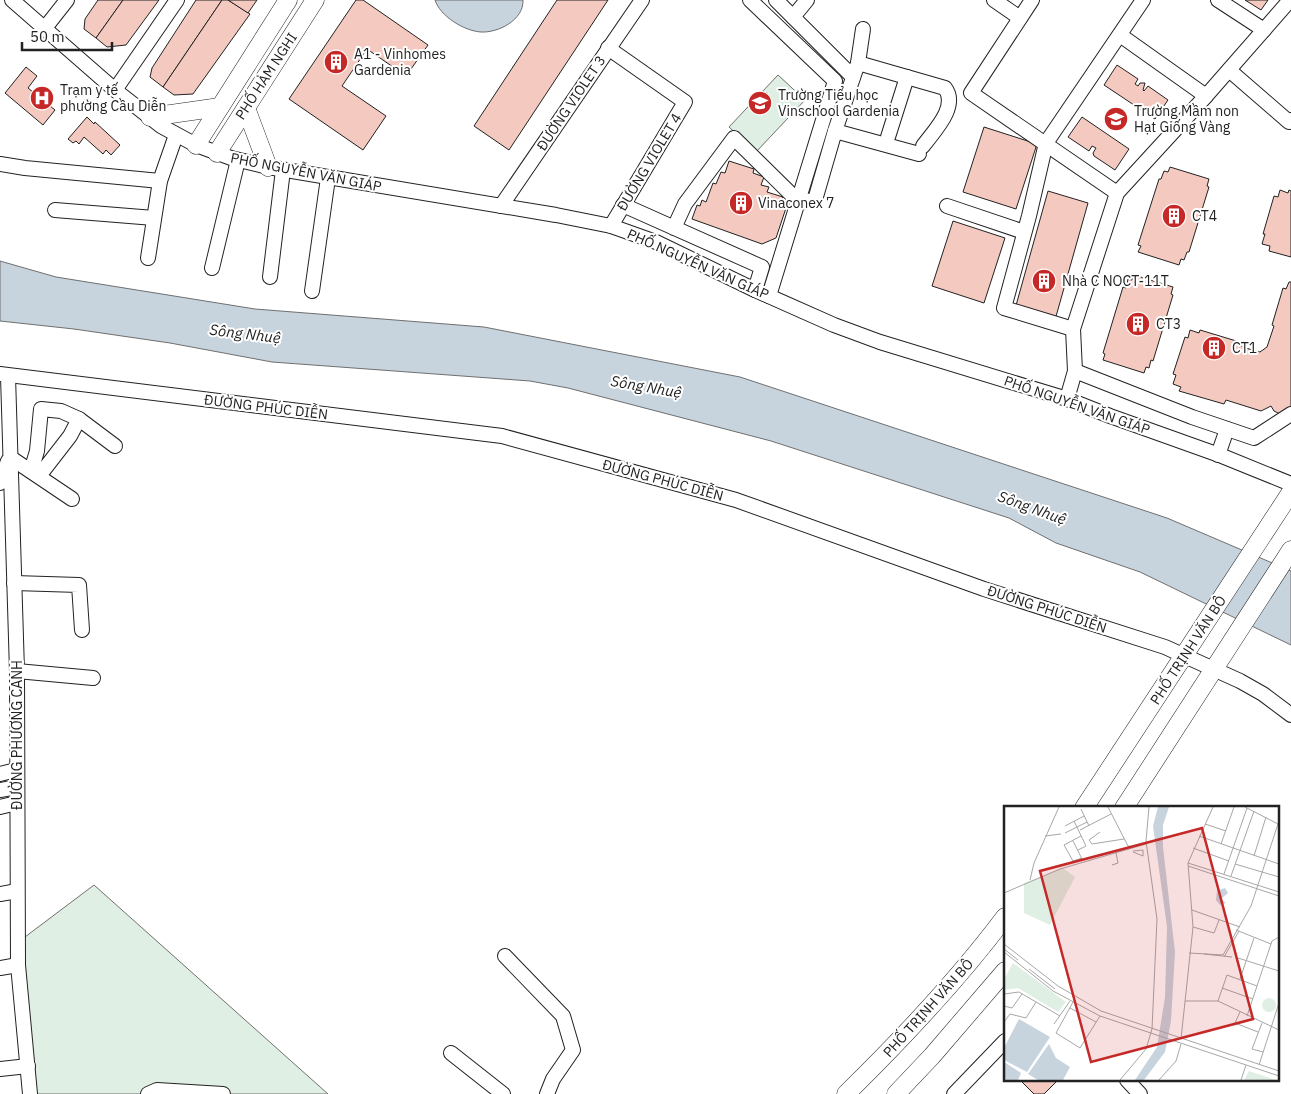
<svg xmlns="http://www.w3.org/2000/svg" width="1291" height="1094" viewBox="0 0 1291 1094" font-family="'IBM Plex Sans',sans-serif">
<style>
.green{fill:#e0efe3;stroke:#6f6f6f}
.water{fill:#c7d3dd;stroke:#6f6f6f}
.building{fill:#f3c9c0;stroke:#222}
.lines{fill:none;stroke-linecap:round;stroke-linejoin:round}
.minor-casing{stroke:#222;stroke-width:16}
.major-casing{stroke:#222;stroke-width:19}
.minor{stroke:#fff;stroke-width:14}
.major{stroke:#fff;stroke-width:18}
.labels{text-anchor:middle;stroke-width:4;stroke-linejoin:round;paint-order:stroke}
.poi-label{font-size:14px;fill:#222;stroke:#fff;text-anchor:start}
.street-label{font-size:14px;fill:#222;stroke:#fff}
.water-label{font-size:15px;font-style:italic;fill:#222;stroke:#fff}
.inset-road{fill:none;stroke:#a7a7a7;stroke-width:1}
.view{fill:#c62828;fill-opacity:0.15;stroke:#c62828;stroke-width:2.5}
.inset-edge{fill:none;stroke:#222;stroke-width:2.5}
</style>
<rect width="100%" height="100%" fill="#fff"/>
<g class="green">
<path d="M778,75L805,100L756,152L729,127Z"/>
<path d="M94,885L328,1094H30L17,943Z"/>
</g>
<g class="water">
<path d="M435,0H523C524,20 498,33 481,32C464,31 440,16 435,0Z"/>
<path d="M0,261L56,277L255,309L484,327L740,377L1167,518L1291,571V645L1140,572L1056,543L1009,518L771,441L568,388L530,381L272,362L170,343L74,329L0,321Z"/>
</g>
<g class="building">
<path d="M98,0H123L96,38L84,29L85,19Z"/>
<path d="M123,0H159L126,45L107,47L96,38Z"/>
<path d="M196,0H222L163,87L150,77L152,68Z"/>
<path d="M222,0H228L250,14L193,94L174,95L163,87Z"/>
<path d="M228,0H257L248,13Z"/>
<path d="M356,0H363L428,45L406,76L367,49L342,86L386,116L363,150L289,99Z"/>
<path d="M557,0H608L509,150L474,126Z"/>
<path d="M1245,0H1268L1261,10Z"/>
<path d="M1117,65L1138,79L1135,84L1138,86L1140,83H1145L1143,90L1144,91L1148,86L1168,100L1155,119L1104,85Z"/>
<path d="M26,67L37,76L28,88L55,110L43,125L5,93Z"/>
<path d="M87,117L94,124L95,122L120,145L111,155L106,150L103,154L84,137L79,144L76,141L73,143L68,139Z"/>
<path d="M1082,117L1129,149L1115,170L1094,156L1093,153L1096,148L1092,146L1089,151L1068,137Z"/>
<path d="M984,127L1037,144L1016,209L963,192Z"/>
<path d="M729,161L754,169L753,173L764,177L761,185L769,187L767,192L783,197L781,203L787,205L776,238L762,244L692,219L697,205L700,206L702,200L706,202L713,183L716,184L721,172L725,173Z"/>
<path d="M1170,167L1209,179L1207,186L1209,187L1189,252H1187L1184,260L1181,259L1179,265L1138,252L1141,246L1138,245L1159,179H1161L1164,171L1168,172Z"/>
<path d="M1280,190L1288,193L1289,190L1291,191V257L1269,251L1270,246L1262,244L1265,234H1263L1274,196L1278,197Z"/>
<path d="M1048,191L1088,203L1055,320L1015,309Z"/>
<path d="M953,221L1005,238L984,303L932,286Z"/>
<path d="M1134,275L1173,287L1171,294L1173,295L1153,361L1151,360L1149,368L1146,367L1144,373L1103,360L1105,354L1103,353L1123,287L1126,288L1128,279L1132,280Z"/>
<path d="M1289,282H1291V415L1280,414L1274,411L1271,406L1261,411L1226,400L1224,404L1179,391L1181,387L1173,384L1176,375L1173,374L1185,337L1188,338L1190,330L1199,333L1200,330L1243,343L1242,347L1260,352L1267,347L1274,326L1272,325L1283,288L1286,289Z"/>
<path d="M1020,1080H1058L1044,1094H1034Z"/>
</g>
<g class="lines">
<g class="minor-casing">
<g id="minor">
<path d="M12,0L115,90L161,126L196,145L231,158L268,167L556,215L611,226L656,242L755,290L834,325L880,342L1067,399L1110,416L1222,456L1291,484"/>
<path d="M750,0L835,81L769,296"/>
<path d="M776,0L853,77"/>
<path d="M994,0L1020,18"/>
<path d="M1032,0L971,93L1117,193"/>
<path d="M1218,0L1264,30"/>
<path d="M793,17L807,0"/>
<path d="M45,28L67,0"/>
<path d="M1120,35L1206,96"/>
<path d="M608,48L685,102L611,226"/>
<path d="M858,63L945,88C959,107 933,132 923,146"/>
<path d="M1229,70L1289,122L1291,120"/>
<path d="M115,90L177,0"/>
<path d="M835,131L919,154"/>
<path d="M888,137L907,77"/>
<path d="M0,164L25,168L160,181"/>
<path d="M799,202L815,200L835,131L858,63L863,29"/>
<path d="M623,205L762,267L755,290"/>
<path d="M501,206L642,0"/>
<path d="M947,206L1024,232"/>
<path d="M55,210L154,218"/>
<path d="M674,228L685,204L734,138L799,202"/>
<path d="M148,258L160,181L176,135"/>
<path d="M212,268L238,160"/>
<path d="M270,277L283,170"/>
<path d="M312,291L328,178"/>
<path d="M1073,329L1004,308L1029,216L1046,143L1143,0"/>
<path d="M1075,371L1192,417L1254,438L1291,414"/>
<path d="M0,374L502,436L736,500L984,589L1165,647L1240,681L1263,694L1291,715"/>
<path d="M8,376L17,671L18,965L30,1094"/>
<path d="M1067,399L1075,371L1073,329L1117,193L1206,96L1290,0"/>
<path d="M79,419L115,446"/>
<path d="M1218,455L1227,429"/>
<path d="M11,458L72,499"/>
<path d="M31,471L37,451L41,409L61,411L79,419L70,436L39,476"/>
<path d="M0,483L8,461"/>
<path d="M14,583L79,585L82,630"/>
<path d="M17,671L93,678"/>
<path d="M0,774L16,770"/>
<path d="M0,790L17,787"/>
<path d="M0,807L17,803"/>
<path d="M0,894L17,891"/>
<path d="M505,956L563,1016L573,1050L553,1079L547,1094"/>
<path d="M0,968L18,965"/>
<path d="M451,1053L503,1094"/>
<path d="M0,1069L28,1066"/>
<path d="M1127,1080L1140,1094"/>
<path d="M148,1094L157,1090L223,1094"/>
<path d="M954,1094L1005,1041"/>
</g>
</g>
<g class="major-casing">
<g id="major">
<path d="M246,108L268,167"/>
<path d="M150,117L220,107"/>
<path d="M196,145L288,0"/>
<path d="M217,153L315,0"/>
<path d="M1084,808L1291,492"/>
<path d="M1124,808L1291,550"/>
<path d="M846,1094C902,1039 957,981 1005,917"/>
<path d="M896,1094L932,1056L1005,971"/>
</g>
</g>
<use href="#minor" class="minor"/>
<use href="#major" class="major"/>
</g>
<defs>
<g id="building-disc" transform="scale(1.25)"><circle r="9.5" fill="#c62828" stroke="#fff"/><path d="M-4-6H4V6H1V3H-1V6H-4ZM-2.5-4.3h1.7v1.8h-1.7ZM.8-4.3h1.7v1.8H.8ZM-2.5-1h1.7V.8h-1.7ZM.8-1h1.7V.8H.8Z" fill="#fff"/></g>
<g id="hospital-disc" transform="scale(1.25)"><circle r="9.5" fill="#c62828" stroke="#fff"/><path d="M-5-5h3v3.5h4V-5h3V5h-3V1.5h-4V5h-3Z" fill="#fff"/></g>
<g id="school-disc" transform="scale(1.25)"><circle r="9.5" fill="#c62828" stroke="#fff"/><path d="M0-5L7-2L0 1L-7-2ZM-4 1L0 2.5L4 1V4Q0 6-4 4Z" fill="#fff"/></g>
</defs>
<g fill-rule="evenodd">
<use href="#building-disc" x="336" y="62"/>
<use href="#hospital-disc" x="42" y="98"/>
<use href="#school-disc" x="760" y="103"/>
<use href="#school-disc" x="1116" y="119"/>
<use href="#building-disc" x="741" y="203"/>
<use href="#building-disc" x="1174" y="216"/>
<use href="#building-disc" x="1044" y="281"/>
<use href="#building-disc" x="1138" y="324"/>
<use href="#building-disc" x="1214" y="348"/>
</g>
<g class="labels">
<g class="poi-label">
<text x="354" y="59">A1 - Vinhomes<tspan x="354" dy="16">Gardenia</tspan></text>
<text x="60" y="95">Trạm y tế<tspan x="60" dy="16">phường Cầu Diễn</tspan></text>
<text x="778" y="100">Trường Tiểu học<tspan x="778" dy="16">Vinschool Gardenia</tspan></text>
<text x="1134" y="116">Trường Mầm non<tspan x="1134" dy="16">Hạt Giống Vàng</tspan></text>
<text x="758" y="208">Vinaconex 7</text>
<text x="1192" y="221">CT4</text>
<text x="1062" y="286">Nhà C NOCT-11T</text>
<text x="1156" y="329">CT3</text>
<text x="1232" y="353">CT1</text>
</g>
<g class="street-label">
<text transform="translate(266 76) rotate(-57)" y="5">PHỐ HÀM NGHI</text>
<text transform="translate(571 103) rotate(-56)" y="5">ĐƯỜNG VIOLET 3</text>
<text transform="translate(649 162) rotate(-59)" y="5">ĐƯỜNG VIOLET 4</text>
<text transform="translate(306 172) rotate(11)" y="5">PHỐ NGUYỄN VĂN GIÁP</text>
<text transform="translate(698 264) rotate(24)" y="5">PHỐ NGUYỄN VĂN GIÁP</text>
<text transform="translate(1077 405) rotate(19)" y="5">PHỐ NGUYỄN VĂN GIÁP</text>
<text transform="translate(266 407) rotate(7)" y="5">ĐƯỜNG PHÚC DIỄN</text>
<text transform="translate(663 480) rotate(15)" y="5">ĐƯỜNG PHÚC DIỄN</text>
<text transform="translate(1047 609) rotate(18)" y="5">ĐƯỜNG PHÚC DIỄN</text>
<text transform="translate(1188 650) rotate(-57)" y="5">PHỐ TRỊNH VĂN BÔ</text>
<text transform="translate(17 735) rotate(-90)" y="5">ĐƯỜNG PHƯƠNG CANH</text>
<text transform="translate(928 1008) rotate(-48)" y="5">PHỐ TRỊNH VĂN BÔ</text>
</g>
<g class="water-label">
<text transform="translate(245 334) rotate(7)" y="5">Sông Nhuệ</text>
<text transform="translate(646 387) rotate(10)" y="5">Sông Nhuệ</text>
<text transform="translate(1032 508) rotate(20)" y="5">Sông Nhuệ</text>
</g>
</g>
<g transform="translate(1004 806)">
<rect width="275" height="275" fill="#fff"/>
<path d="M59,62L71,71L46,119L20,107V77ZM9,157L62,196L54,206L14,182L0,184V173ZM258 199a7 7 0 1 1 14 0a7 7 0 1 1-14 0ZM245,265L272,274H240Z" fill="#e0efe3"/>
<path d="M154,1H165L159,19V41L171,146L167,215L161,246L140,274H131L153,241L161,191L163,121L149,20ZM221,82L224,87L217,93L222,97L216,99L212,94L213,85ZM15,213L46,231L23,266L0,254L1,240ZM45,238L52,252L66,261L59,274H34L24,268ZM0,256L17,267L14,274H0Z" fill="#c7d3dd"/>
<path class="inset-road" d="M104,1L124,40L130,41M241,1L274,18M77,3L85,20M70,15L82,40L74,44M201,18L222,25M61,20L80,10M76,24L107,8M96,26L85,34L88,38L120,33M61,27L83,16M41,30L57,28M77,30L60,39L69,55L78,52M195,30L275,58M69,35L78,53M217,38L230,1M189,42L225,55M129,46L139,50V44L129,45M250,50L262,11M184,57L275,86M231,58L275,71M108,59L114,57L112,47M184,60L275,90M220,68L243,2M227,70L250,5M26,74L30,57L55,1M0,87L56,63L142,38M188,104L236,121M189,121L210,127L215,114M232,124L267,138M0,138L54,180L97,205L275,265M0,143L14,154M0,146L49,185L96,210L275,270M185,147L219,149L247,100L274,18M200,148L228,151M220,151L235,125M234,152L275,165M25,163L51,183M236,173L250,132M218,182L249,193M0,188L15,186L56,210M181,195H214L275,224M214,195L223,169L253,180M69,196L52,227L76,242L96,210M0,200L8,202L18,188M66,202L92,216M236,206L231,217L254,226M243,210L268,135L275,131M0,216L6,208L22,212L32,196M258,217L248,243L259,246M50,218L66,195M177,233L189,121L184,57L209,1M255,259L275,197M116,274L142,243L148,223L153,113L142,35L145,1M155,274L172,255L177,238M237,274L242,259"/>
<path class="view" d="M198,22L249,213L87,256L36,65Z"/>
<rect width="275" height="275" class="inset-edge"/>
</g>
<path d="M22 42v8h90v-8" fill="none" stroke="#222222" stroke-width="2.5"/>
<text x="30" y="42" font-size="15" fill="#222222" stroke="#ffffff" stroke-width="4" paint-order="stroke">50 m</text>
</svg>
